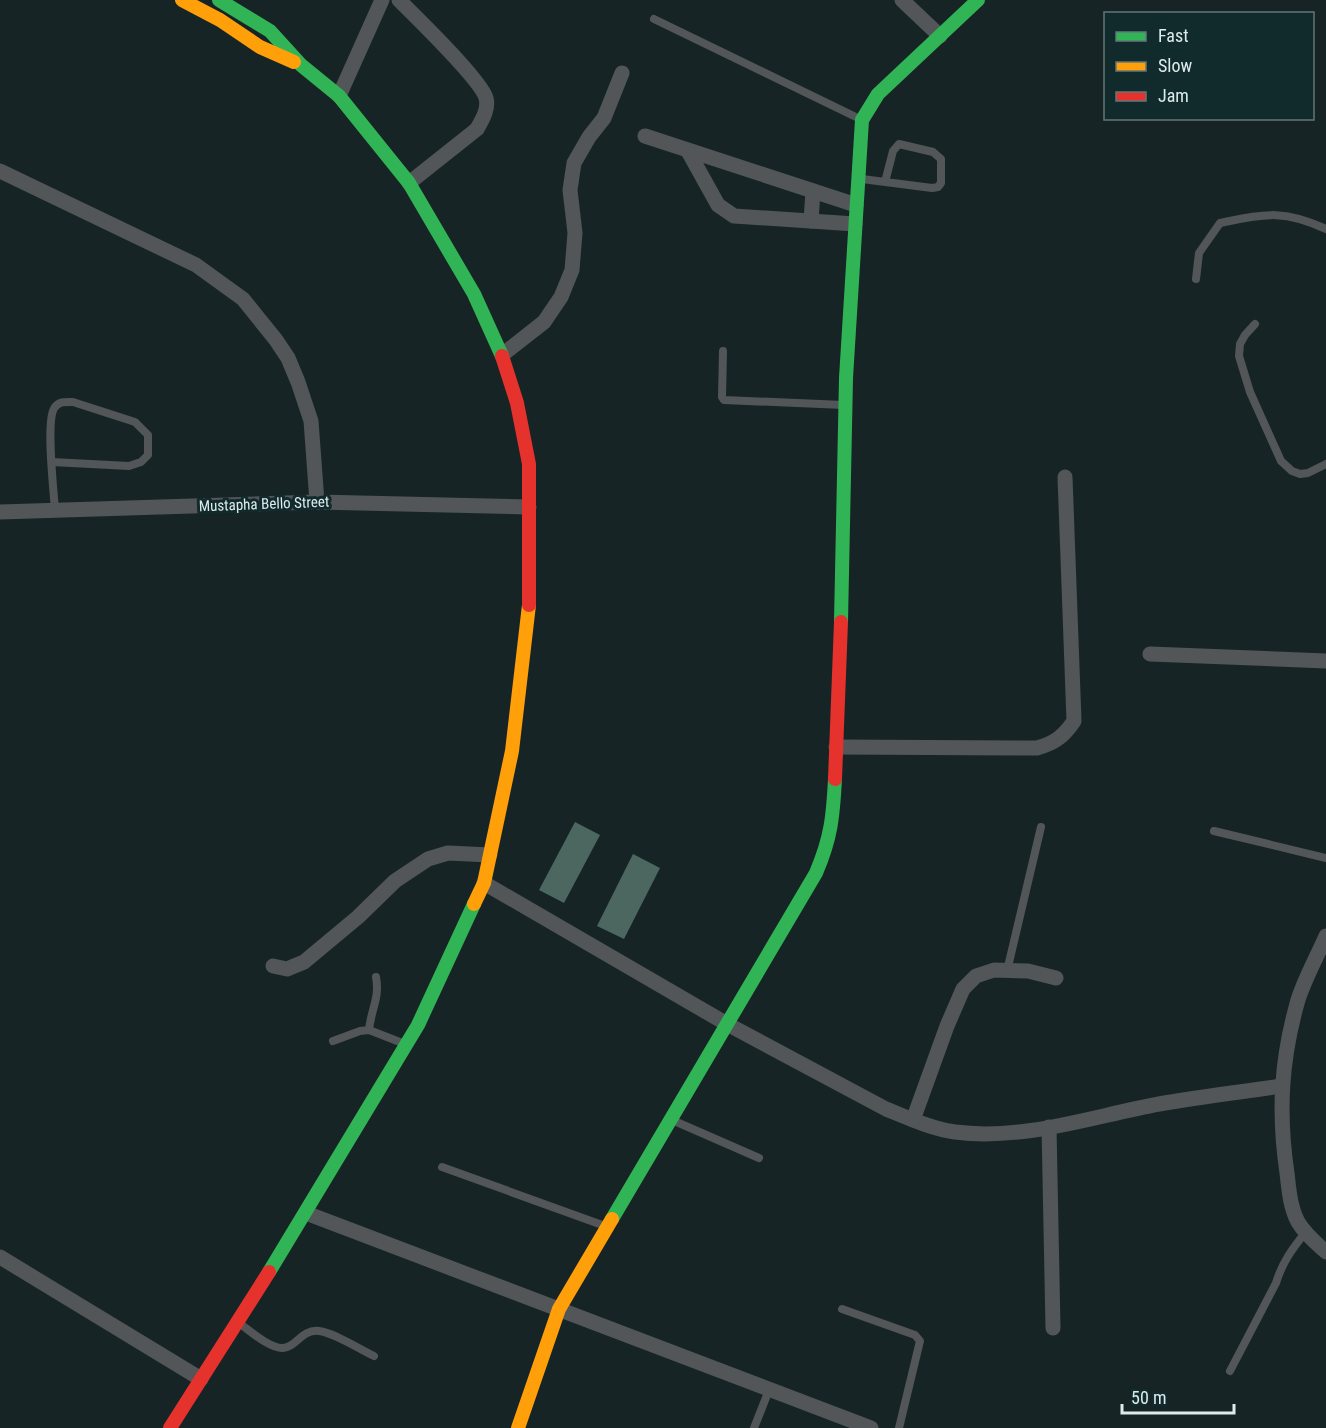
<svg xmlns="http://www.w3.org/2000/svg" width="1326" height="1428" viewBox="0 0 1326 1428" font-family="'Roboto Condensed',sans-serif">
<style>
.building{fill:#4b675f}
.lines{fill:none;stroke-linecap:round;stroke-linejoin:round}
.lane{stroke:#525658;stroke-width:8}
.street{stroke:#525658;stroke-width:15}
.fast{stroke:#30b455;stroke-width:14}
.slow{stroke:#ff9f0a;stroke-width:14}
.jam{stroke:#e5322d;stroke-width:14}
.labels{text-anchor:middle;stroke-width:6;stroke-linejoin:round;paint-order:stroke}
.street-label{font-size:15px;fill:#ddebec;stroke:#112a2b}
</style>
<rect width="100%" height="100%" fill="#172425"/>
<g class="building">
<path d="M575,822L600,835L564,903L539,890Z"/>
<path d="M633,854L660,868L624,939L597,926Z"/>
</g>
<g class="lines">
<g class="lane">
<path d="M654,19L860,119"/>
<path d="M862,179L932,188L938,187L941,183V159L933,152L899,144L893,151L885,182"/>
<path d="M1196,279L1199,253L1220,223C1265,214 1283,209 1326,229"/>
<path d="M1255,324L1245,335L1240,344L1239,356L1250,392L1281,461L1292,471L1300,474L1308,473L1326,464"/>
<path d="M723,351L722,397L724,400L844,405"/>
<path d="M52,462L129,466L141,462L148,455V435L135,422L73,402C66,402 60,401 55,407C45,418 54,492 55,511"/>
<path d="M1214,831L1326,858"/>
<path d="M1007,971L1041,827"/>
<path d="M369,1030C371,1009 380,998 376,977"/>
<path d="M333,1041L360,1031L369,1030L405,1044"/>
<path d="M672,1120L759,1158"/>
<path d="M442,1167L605,1226"/>
<path d="M842,1309L915,1335L920,1341L899,1428"/>
<path d="M239,1323C249,1330 270,1349 283,1348C297,1347 301,1329 319,1331C335,1333 359,1349 374,1356"/>
<path d="M1230,1371L1276,1283C1282,1263 1292,1249 1305,1233"/>
<path d="M754,1428L769,1390"/>
</g>
<g class="street">
<path d="M399,0C416,17 481,80 486,98C489,109 482,120 477,129L409,183"/>
<path d="M902,0L940,36"/>
<path d="M339,96L382,0"/>
<path d="M645,136L856,205"/>
<path d="M688,151L718,205L734,216L855,224"/>
<path d="M0,171L196,265L243,299L276,340L288,358L298,382L311,421L317,502"/>
<path d="M811,221L813,191"/>
<path d="M502,355L544,322L561,297L572,270L575,233L570,190L574,163L589,137L604,118L622,73"/>
<path d="M0,512L317,502L529,507"/>
<path d="M1150,654L1326,661"/>
<path d="M836,747L1037,748C1055,743 1064,736 1074,721L1065,477"/>
<path d="M484,883L727,1024L886,1109C908,1118 932,1129 955,1132C1024,1141 1093,1116 1159,1104C1200,1097 1241,1092 1282,1086"/>
<path d="M1326,936C1317,957 1305,978 1298,1000C1281,1059 1278,1112 1287,1173C1289,1190 1290,1207 1298,1222C1305,1234 1316,1243 1326,1252"/>
<path d="M273,966L287,969L304,962L358,917L395,881L428,859L448,853L490,855"/>
<path d="M913,1120L947,1026L963,989L976,976L994,970L1028,971L1056,978"/>
<path d="M1049,1127L1053,1328"/>
<path d="M306,1213L871,1428"/>
<path d="M0,1257L201,1379"/>
</g>
<g class="fast">
<path d="M219,0L270,31L301,65L339,96L409,183L474,294L502,356"/>
<path d="M841,622L846,378L862,120L878,94L978,0"/>
<path d="M612,1219L816,873C831,838 833,817 835,779"/>
<path d="M269,1272L418,1025L474,904"/>
</g>
<g class="slow">
<path d="M182,0L220,20L260,47L294,62"/>
<path d="M474,904L484,883L512,751L529,605"/>
<path d="M518,1428L559,1309L612,1219"/>
</g>
<g class="jam">
<path d="M502,356L517,403L529,464V605"/>
<path d="M835,779L841,622"/>
<path d="M170,1428L269,1272"/>
</g>
</g>
<g class="labels">
<g class="street-label">
<text transform="translate(264 504) rotate(-2)" y="5">Mustapha Bello Street</text>
</g>
</g>
<rect x="1104" y="12" width="210" height="108" fill="#112a2b" stroke="#637778" stroke-width="1.5"/>
<rect x="1116" y="32" width="30" height="9" fill="#30b455" stroke="#637778" stroke-width="1.5"/>
<text x="1158" y="42" font-size="18" fill="#ddebec">Fast</text>
<rect x="1116" y="62" width="30" height="9" fill="#ff9f0a" stroke="#637778" stroke-width="1.5"/>
<text x="1158" y="72" font-size="18" fill="#ddebec">Slow</text>
<rect x="1116" y="92" width="30" height="9" fill="#e5322d" stroke="#637778" stroke-width="1.5"/>
<text x="1158" y="102" font-size="18" fill="#ddebec">Jam</text>
<path d="M1122 1404v9h112v-9" fill="none" stroke="#ddebec" stroke-width="3"/>
<text x="1131" y="1404" font-size="18" fill="#ddebec" stroke="#112a2b" stroke-width="4.5" paint-order="stroke">50 m</text>
</svg>
